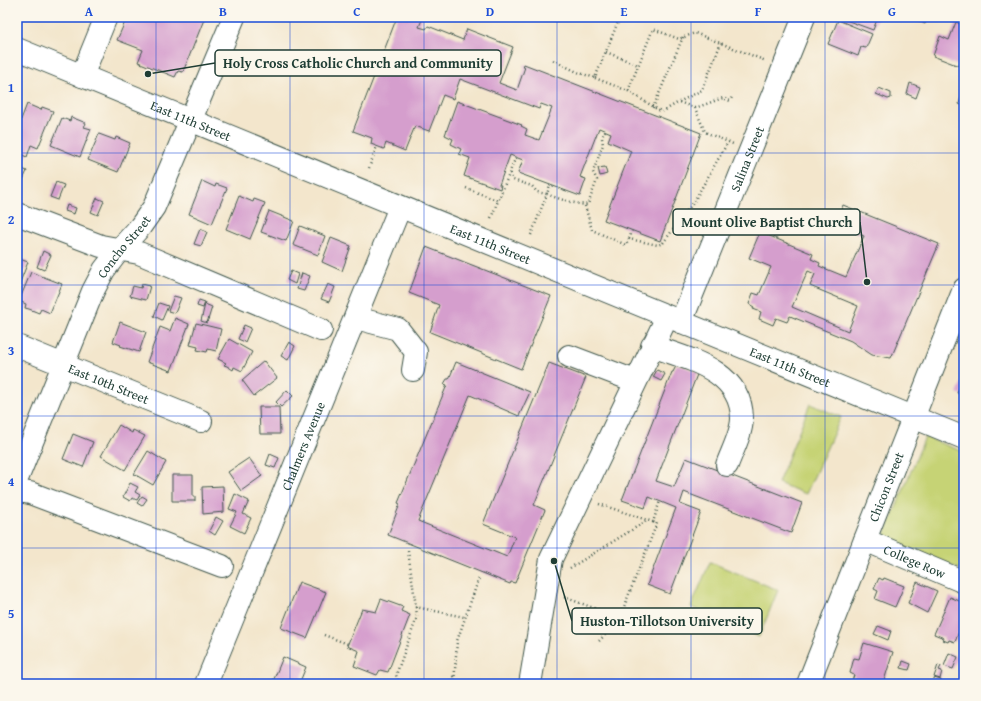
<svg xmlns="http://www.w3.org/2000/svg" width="981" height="701" viewBox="0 0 981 701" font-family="'Gentium Book Plus',serif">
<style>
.green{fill:#c6d374;stroke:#728854}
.building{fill:#d59ecd;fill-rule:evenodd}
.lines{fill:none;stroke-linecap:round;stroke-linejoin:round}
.minor-casing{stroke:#3f564b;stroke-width:24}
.path{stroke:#3f564b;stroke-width:2.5;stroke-dasharray:1 3;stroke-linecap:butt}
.minor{stroke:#fff;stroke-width:22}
.grid{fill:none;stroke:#1d4ed8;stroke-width:1;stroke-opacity:0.55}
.labels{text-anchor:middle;stroke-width:3;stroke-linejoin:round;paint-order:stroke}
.street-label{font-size:13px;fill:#1f3d34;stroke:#fbf7ec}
.leader{fill:none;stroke:#1f3d34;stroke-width:1.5}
.callout-dot{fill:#1f3d34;stroke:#fbf7ec;stroke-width:1.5}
.callout{fill:#fbf7ec;stroke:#1f3d34;stroke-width:1.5}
.callout-label{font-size:14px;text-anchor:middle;font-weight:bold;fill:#1f3d34}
.neatline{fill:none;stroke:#1d4ed8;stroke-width:1.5}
.grid-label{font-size:13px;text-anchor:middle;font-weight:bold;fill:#1d4ed8}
</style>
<rect width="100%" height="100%" fill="#fbf7ec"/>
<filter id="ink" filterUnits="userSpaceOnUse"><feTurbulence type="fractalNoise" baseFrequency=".025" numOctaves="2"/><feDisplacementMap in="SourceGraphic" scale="8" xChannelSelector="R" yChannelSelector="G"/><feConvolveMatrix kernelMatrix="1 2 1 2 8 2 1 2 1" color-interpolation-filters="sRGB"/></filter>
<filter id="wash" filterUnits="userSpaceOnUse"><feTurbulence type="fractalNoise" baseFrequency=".012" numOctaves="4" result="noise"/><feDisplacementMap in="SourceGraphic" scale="16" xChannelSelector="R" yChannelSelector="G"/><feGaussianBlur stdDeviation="0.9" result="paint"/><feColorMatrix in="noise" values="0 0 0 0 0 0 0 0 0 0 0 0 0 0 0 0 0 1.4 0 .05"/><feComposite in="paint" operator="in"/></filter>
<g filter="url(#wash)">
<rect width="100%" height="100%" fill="#f3e6cc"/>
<g class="green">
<path d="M810,404L841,417L806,494L778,483Z"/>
<path d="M925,437L964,452V571L883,539Z"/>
<path d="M710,562L778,590L759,637L691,607Z"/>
</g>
<g id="blocks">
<g class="building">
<path d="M115,17H205L183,72L178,71L175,77L138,62L143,50L117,40L125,22Z"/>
<path d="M397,17H423L419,27L426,29L428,26L463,40L467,29L513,47L499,83L517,90L525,67H523L524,64L701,133L660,241L604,220L631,151L608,141L611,133L599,128L580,177L586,179L580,196L518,173L523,160L510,155L499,185H501L500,189L464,176L470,158L459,154L461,149L451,144L453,139L445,135L457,101L522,125L521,126L527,129L525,135L539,140L552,108L541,104L539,109L460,79L453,99L443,95L429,131L415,126L405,151L386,143L384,149L371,144L372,138L353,131Z"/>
<path d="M844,17H878L873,30L843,19Z"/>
<path d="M920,17L928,18L925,24L919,21Z"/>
<path d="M838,20L872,34L866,48L861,47L858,56L828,44Z"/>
<path d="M956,22L964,26V53L959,66L933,56L940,36L949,40Z"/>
<path d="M910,83L920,87L916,98L907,94Z"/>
<path d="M879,88L891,93V98L888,99L876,94Z"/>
<path d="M963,90H964V106L959,104Z"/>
<path d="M27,104L41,110L42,107L53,111L38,148L31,145L27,157L17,153V130Z"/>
<path d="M71,117L86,123L84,127L91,129L80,157L51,145L62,118L70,121Z"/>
<path d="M99,134L115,140L116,137L130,143L118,172L88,160Z"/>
<path d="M605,167L607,174L600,176L598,168Z"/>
<path d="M20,168L27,171L21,184L17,183Z"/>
<path d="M202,181L215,187L216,184L227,188L212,224L189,214Z"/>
<path d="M56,182L64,185L58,200L50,197Z"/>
<path d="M239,196L253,202L254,199L265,203L250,239L226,229Z"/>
<path d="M97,198L104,201L98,215L91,212Z"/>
<path d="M67,205L76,208L74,214L65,211Z"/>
<path d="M843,205L939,244L891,358L872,355L851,341L790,316L787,322L776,318L773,325L759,319L761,312L753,309L754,307L749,304L753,293L759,295L771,267L749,258L760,232L813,254L811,259L820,263L819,266L846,277L864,236L835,224ZM808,271L815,274L810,286L858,306L848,331L792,307Z"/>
<path d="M269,211L294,221L286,241L261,232Z"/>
<path d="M300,226L325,236L318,255L293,245Z"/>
<path d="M200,229L207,232L201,246L194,244Z"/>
<path d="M331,238L351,246L342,271L322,262Z"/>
<path d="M426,247L551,296L521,369L430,332L439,305L409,293Z"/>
<path d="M43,251L51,255L44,270L37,267Z"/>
<path d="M17,258L28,262L17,290Z"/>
<path d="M291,271L298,274L295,284L287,280Z"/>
<path d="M31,272L62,284L50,313L41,309L39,313L29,309L25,308L26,304L19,301Z"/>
<path d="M302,273L310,276L304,291L297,289Z"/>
<path d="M142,284L150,286L146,300L130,296L133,286L141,288Z"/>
<path d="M328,284L335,287L329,302L321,299Z"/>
<path d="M174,296L181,298L175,313L168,311Z"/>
<path d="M199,300L205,302L203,308L197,306Z"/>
<path d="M159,303L168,306L162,320L154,316Z"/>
<path d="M205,304L212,307L207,323L201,321Z"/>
<path d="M175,318L189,324L171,371L147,362L160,327L170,331Z"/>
<path d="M120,322L146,332L139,352L120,346L121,345L113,342Z"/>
<path d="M196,323L221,329L216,351L208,349L207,352L197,350L198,347L190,345Z"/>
<path d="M244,325L251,328L245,342L238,339Z"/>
<path d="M229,339L252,352L242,371L234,367L233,370L227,366L224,365L226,363L218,359Z"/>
<path d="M289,342L295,346L288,360L281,356Z"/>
<path d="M264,361L277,378L254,396L242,380Z"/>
<path d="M456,362L530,392L519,416L470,395L418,521L507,557L515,537L483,524L549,363L586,377L534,505L545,510L515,583L511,582L510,584L388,535L400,504L398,503L447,385L444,384L447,379H449Z"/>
<path d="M677,364L698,372L656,481L674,487L686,458L802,503L791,533L684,492L680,504L701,512L670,594L647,585L676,508L649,497L645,508L622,500L672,372H673Z"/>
<path d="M657,370L665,374L661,381L653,377Z"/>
<path d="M964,377V396L957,393Z"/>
<path d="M287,390L293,396L281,407L276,402Z"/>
<path d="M259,407H279L280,434H260Z"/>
<path d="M119,425L132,433L133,430L145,436L125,470L101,456Z"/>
<path d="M73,434L93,442L83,467L63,459Z"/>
<path d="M148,451L166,462L153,485L134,474Z"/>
<path d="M270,454L279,458L275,468L266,465Z"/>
<path d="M249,458L262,476L241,491L228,472Z"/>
<path d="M172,475H193V496H195V501H172Z"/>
<path d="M130,483L138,487L135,492L140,495L137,500L132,498L130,501L123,497Z"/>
<path d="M223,486L224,512L203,514L202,487Z"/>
<path d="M235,494L249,501L243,514L251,518L244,533L230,526L237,512L229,509Z"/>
<path d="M142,496L147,499L142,506L137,503Z"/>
<path d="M216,517L223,521L215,535L209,531Z"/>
<path d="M879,578L883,580L884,578L904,586L895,607L875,599L878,591L874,589Z"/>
<path d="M299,582L326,592L307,638L281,628Z"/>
<path d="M917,582L937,591L927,613L908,603Z"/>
<path d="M950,597L964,603V618L955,642L949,640L948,642L943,640L944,638L934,634Z"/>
<path d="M381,599L403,607L401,611L410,615L388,672L380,670L377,675L354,666L359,651L347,646L362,609L376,612Z"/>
<path d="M878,626L891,631L888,640L874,634Z"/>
<path d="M864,643L893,652L883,684H851L854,675L850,673L854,658L859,659Z"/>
<path d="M949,653L958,657L953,669L944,666Z"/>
<path d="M283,657L306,667L299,684H272Z"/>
<path d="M903,661L911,664L909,670L901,668Z"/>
<path d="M938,665L941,666L939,670L942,671L940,679L934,677Z"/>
<path d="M934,678L941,680L940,684H932Z"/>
</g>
</g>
</g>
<g filter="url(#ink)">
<use href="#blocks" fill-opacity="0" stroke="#3f564b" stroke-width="1"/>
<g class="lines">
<g class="minor-casing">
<g id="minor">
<path id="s1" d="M17,49L964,438"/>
<path d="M82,76L106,17"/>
<path d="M17,214L101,246L139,253L321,330"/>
<path d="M356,318L398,329L416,352L413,370"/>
<path id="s2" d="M681,322L804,17"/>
<path id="s3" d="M17,346L201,421"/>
<path d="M652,346C688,359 741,370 742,418C742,433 732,451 727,465"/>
<path d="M569,356L635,381"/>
<path id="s4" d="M17,479L93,291L104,270L120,249L140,227L154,207L234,17"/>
<path d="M17,491L30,493L222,566"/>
<path id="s5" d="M865,540L964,582"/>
<path id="s6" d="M206,684L400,207"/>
<path d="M530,684L551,559L667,317"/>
<path id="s7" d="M808,684L964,289"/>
</g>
</g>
<g class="path">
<path d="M606,52L638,65"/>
<path d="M553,60L577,72L595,78L620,17"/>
<path d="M595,78L628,91L653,29L679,39L695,33L766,61"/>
<path d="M628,91L662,112L679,102L695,108L705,132L733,144"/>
<path d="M679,102L702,90L721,43"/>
<path d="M653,108L683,37"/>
<path d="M695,108L723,98L730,101L732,97"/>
<path d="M369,168L377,146"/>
<path d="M510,173L513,180L532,186L537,192L547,194L550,185"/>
<path d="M466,188L499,201"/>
<path d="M585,206L592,230L626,245L629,239L658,245L663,243L693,203L728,142"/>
<path d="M491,218L516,157"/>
<path d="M531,235L547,194C552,197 584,207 588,204L597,180L593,172L603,145L602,138L605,131"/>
<path d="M629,239L632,231"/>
<path d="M599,504L653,522L660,501"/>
<path d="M408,551L416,607L464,617"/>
<path d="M570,568L648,520"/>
<path d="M564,597L637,624"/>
<path d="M324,635L348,644"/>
<path d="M599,641L618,622L657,523L653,522"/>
<path d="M320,684L321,681L330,684"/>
<path d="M399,684L396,675L417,617L416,607"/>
<path d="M449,684L454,675"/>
<path d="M454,684L457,641L479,578"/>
</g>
<use href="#minor" class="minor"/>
</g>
</g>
<path class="grid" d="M156,17V684M290,17V684M424,17V684M557,17V684M691,17V684M825,17V684M17,153H964M17,285H964M17,416H964M17,548H964"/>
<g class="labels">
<g class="street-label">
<text dy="5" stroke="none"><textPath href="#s1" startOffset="188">East 11th Street</textPath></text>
<text dy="5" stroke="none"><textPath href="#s2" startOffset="176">Salina Street</textPath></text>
<text dy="5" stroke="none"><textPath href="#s1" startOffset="512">East 11th Street</textPath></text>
<text dy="5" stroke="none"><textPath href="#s4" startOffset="257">Concho Street</textPath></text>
<text dy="5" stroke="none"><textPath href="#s1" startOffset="836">East 11th Street</textPath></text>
<text dy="5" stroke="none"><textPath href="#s3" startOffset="99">East 10th Street</textPath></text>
<text dy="5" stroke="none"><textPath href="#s6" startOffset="257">Chalmers Avenue</textPath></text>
<text dy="5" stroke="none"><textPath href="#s7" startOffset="212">Chicon Street</textPath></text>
<text dy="5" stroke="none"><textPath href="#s5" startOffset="54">College Row</textPath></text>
</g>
</g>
<path class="leader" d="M148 74L215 63M867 282L860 222M554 561L572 621"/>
<g class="callout-dot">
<circle cx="148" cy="74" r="4"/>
<circle cx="867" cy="282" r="4"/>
<circle cx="554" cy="561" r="4"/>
</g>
<g class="callout">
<rect x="215" y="50" width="286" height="26" rx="4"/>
<rect x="673" y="209" width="187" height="26" rx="4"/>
<rect x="572" y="608" width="190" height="26" rx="4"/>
</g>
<g class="callout-label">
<text x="358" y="68">Holy Cross Catholic Church and Community</text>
<text x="767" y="227">Mount Olive Baptist Church</text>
<text x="667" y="626">Huston-Tillotson University</text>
</g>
<rect width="981" height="701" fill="none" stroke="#fbf7ec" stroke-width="44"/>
<rect x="22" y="22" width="937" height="657" class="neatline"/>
<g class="grid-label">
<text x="89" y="16">A</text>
<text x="223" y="16">B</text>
<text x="357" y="16">C</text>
<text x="490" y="16">D</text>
<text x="624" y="16">E</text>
<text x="758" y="16">F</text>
<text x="892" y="16">G</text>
<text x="11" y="92">1</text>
<text x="11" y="224">2</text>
<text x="11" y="355">3</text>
<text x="11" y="486">4</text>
<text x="11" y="618">5</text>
</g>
</svg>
